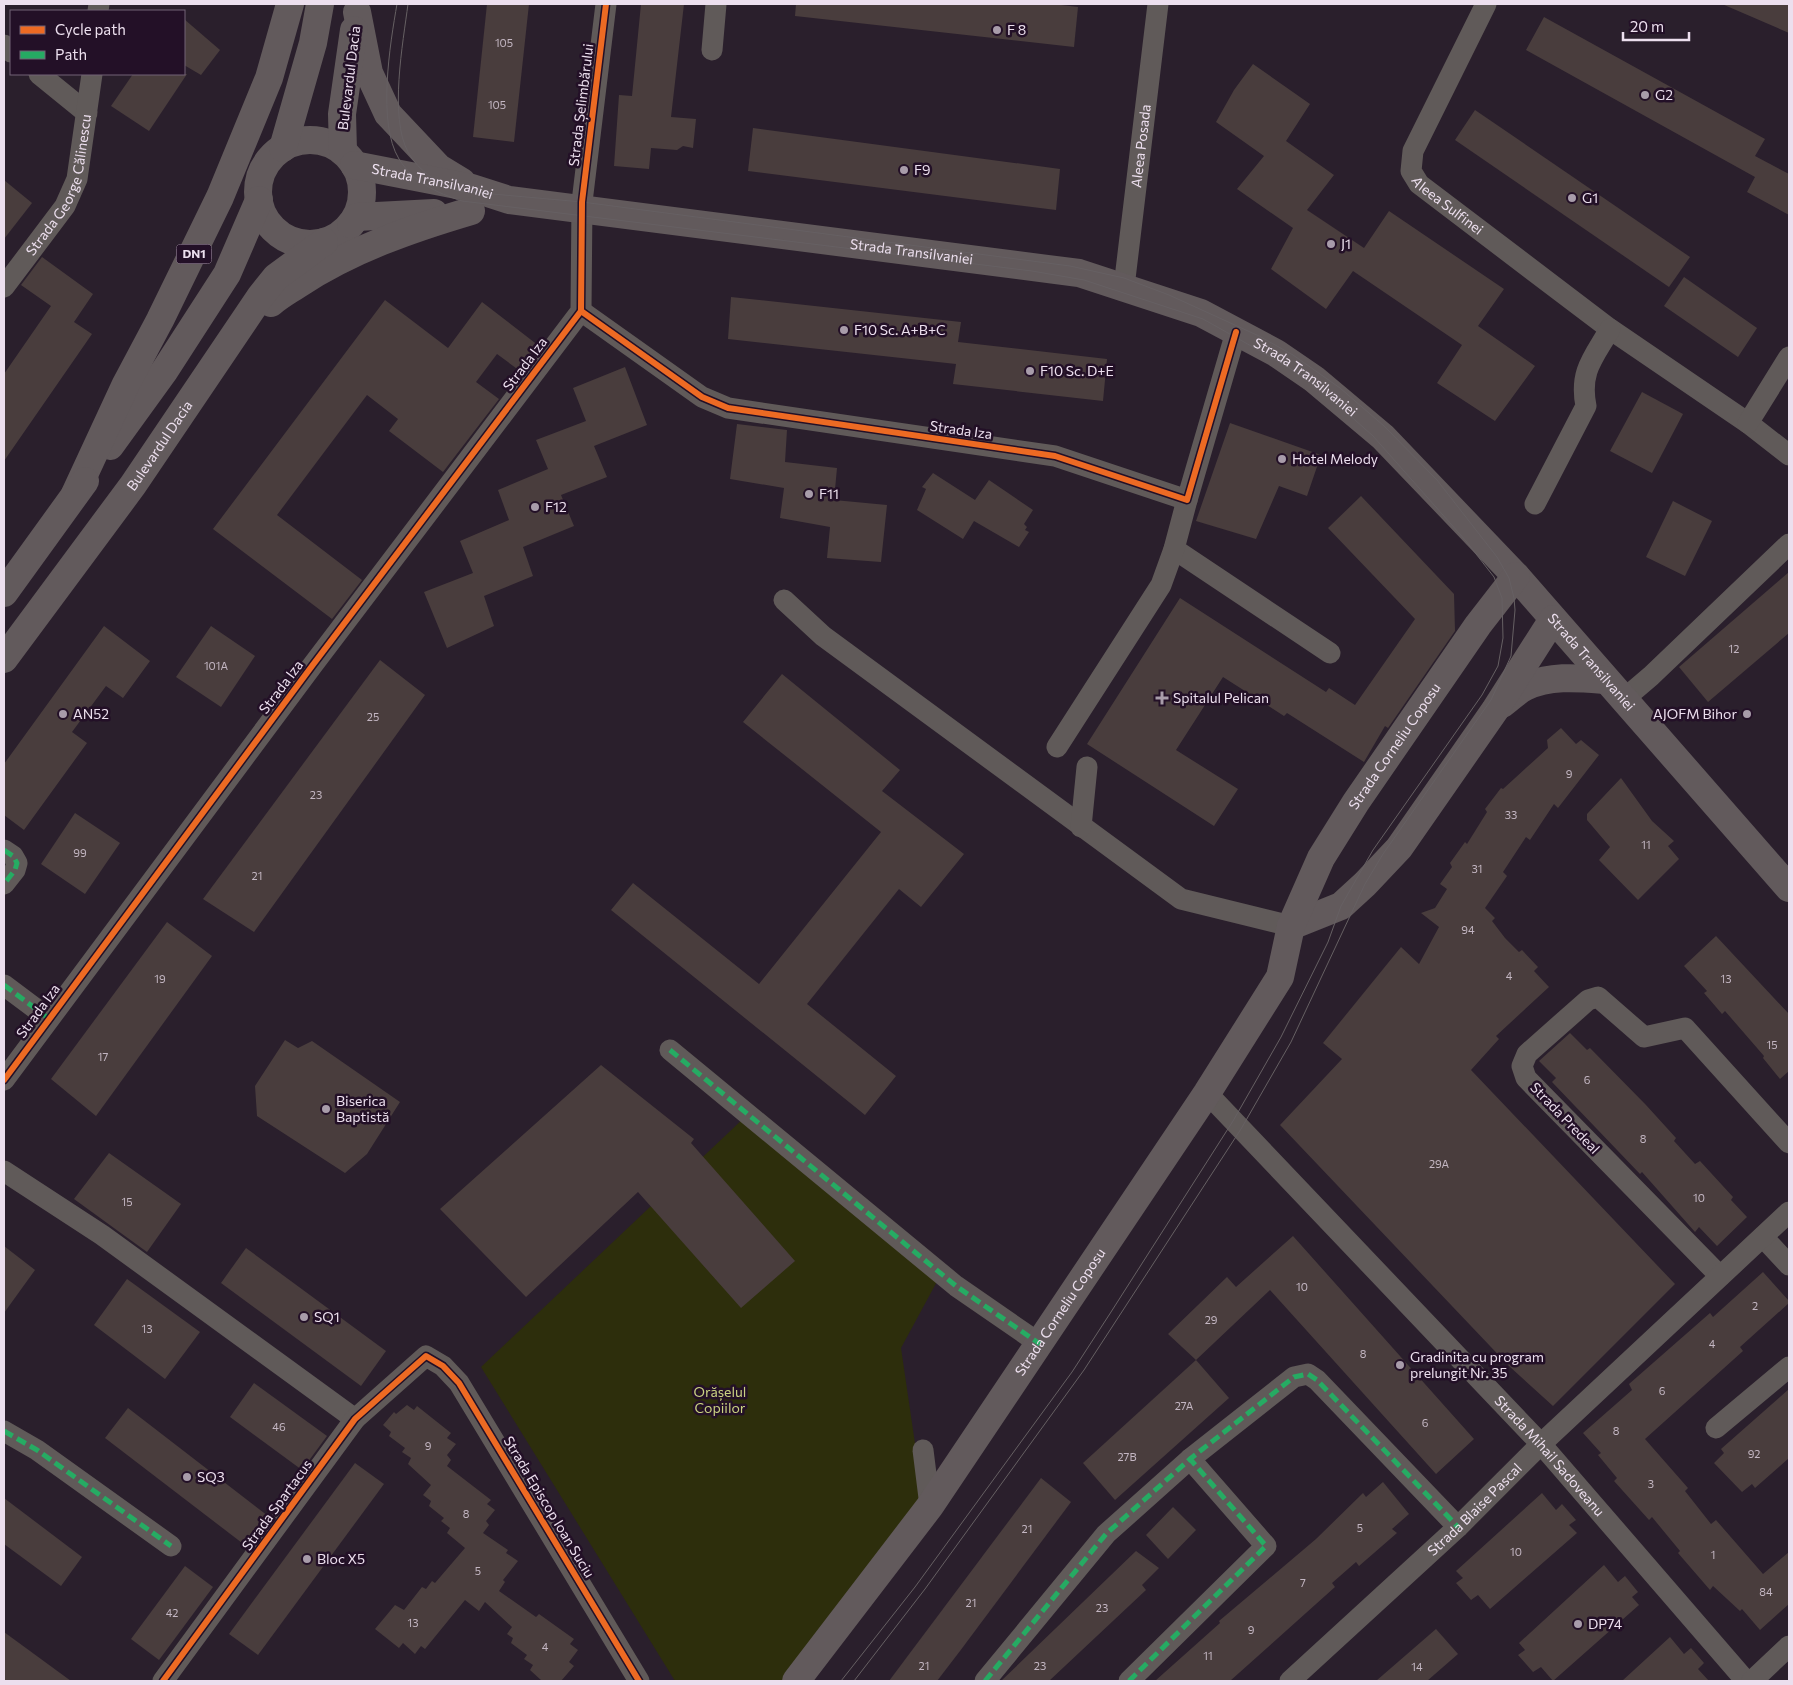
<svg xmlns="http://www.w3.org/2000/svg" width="1793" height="1685" viewBox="0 0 1793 1685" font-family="Commissioner,sans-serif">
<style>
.green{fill:#2d2e0c}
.building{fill:#493d3d}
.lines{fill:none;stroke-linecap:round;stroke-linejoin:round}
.minor{stroke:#605a59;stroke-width:21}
.major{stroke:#625a5c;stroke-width:28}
.tram{stroke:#666063;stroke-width:1}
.quiet{stroke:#26ab63;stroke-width:5;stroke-dasharray:10 5;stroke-linecap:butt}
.cycleway-casing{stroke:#231027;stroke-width:9}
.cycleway{stroke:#ed6a23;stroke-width:6}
.poi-dot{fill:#a89caa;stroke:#231027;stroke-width:2}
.labels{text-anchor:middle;stroke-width:5;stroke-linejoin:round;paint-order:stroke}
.number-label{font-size:11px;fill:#c3b6c2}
.shield{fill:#231027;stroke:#b0a1b2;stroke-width:1}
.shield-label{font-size:12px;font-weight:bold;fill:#ecdfee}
.poi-label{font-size:14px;fill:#ecdfee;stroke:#231027;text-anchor:start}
.street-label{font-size:14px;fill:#ecdfee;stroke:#231027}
.park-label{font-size:14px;fill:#cad282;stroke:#231027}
</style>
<rect width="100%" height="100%" fill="#2a1f2c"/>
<path class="green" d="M745,1117L940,1276L901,1348L923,1498L790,1681H675L481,1367Z"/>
<g class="building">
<path d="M487,4H529L514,142L473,137Z"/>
<path d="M641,4H684L671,117L696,119L693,148L683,146L677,150L651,148L649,169L614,166L619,95L632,96Z"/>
<path d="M796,4H1053L1078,7L1074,47L795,16Z"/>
<path d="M1722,4H1789V33Z"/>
<path d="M1544,17L1765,139L1755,156L1789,174V215L1747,192L1755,177L1526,50Z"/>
<path d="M184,19L220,50L201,75L184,65Z"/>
<path d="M1253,64L1310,104L1286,141L1334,175L1307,210L1364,248L1389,211L1504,289L1478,326L1535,366L1495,421L1437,383L1462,345L1353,271L1326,309L1271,269L1293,228L1237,189L1264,156L1216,122L1234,90Z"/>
<path d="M133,74H187L149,131L111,106Z"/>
<path d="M1475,110L1690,257L1669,287L1455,140Z"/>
<path d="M753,128L1060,169L1056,210L748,171Z"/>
<path d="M4,180L32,203L4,239Z"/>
<path d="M42,257L93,294L74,322L92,334L4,461V374L51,306L21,285Z"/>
<path d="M1684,277L1757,328L1738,357L1664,306Z"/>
<path d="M731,297L961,322L958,342L1107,359L1103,401L953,384L956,364L728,339Z"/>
<path d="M385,300L448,348L482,302L539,346L520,371L497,354L476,382L499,399L443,472L389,431L398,419L367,395L277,515L362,580L332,619L213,529Z"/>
<path d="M625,367L647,425L594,446L607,477L561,495L574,526L523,547L533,576L484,596L494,626L447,648L424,592L473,573L460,541L509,520L498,490L548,469L536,440L586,421L573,388Z"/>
<path d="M1642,392L1683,414L1652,473L1610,451Z"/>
<path d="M1230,423L1321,455L1307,496L1279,486L1256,539L1196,521Z"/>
<path d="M737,424L787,430L785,462L837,468L834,500L887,505L881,562L827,558L830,527L780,518L784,488L730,479Z"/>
<path d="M933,473L975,500L989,480L1033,510L1024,524L1027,527L1025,530L1029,532L1019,547L974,521L963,539L917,510L926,489L922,487Z"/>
<path d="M1361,496L1454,594L1455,631L1388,728L1385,726L1364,762L1287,713L1284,716L1223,677L1176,750L1238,789L1214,826L1087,744L1180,598L1326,692L1329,688L1355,705L1415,619L1328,528Z"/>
<path d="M1673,501L1712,521L1685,576L1646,557Z"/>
<path d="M1789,572V633L1708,702L1679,667Z"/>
<path d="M104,626L150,661L123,698L106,686L72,732L87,743L24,830L4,815V764Z"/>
<path d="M211,626L255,656L221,707L176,677Z"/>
<path d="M380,660L425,695L254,932L203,899Z"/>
<path d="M782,674L900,770L882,791L964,854L921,907L899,889L807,1004L896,1076L865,1115L611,910L633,883L759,984L881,832L743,722Z"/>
<path d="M1561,728L1576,744L1581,740L1599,755L1558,808L1554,804L1530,840L1526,837L1503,872L1507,876L1485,908L1495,918L1492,921L1505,938L1519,952L1522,950L1538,967L1534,971L1549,987L1496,1036L1499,1039L1471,1070L1675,1284L1553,1406L1509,1366L1280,1125L1342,1059L1323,1043L1401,947L1419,964L1439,927L1421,913L1435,908L1447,889L1440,884L1452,867L1450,863L1465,842L1467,844L1487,812L1485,809L1501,788L1503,789L1548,748L1547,740Z"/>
<path d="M1621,778L1652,821L1674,841L1668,846L1679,859L1638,900L1599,860L1610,847L1587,820V814Z"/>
<path d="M75,813L120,843L85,894L41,864Z"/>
<path d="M167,922L212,956L96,1116L51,1079Z"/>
<path d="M1716,936L1789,1014V1071L1780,1079L1763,1058L1764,1056L1725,1011L1722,1014L1704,993L1707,991L1684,966Z"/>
<path d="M1570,1033L1587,1050L1590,1048L1646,1105L1676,1138L1674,1141L1695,1164L1700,1161L1733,1197L1731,1200L1747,1217L1717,1246L1699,1227L1695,1232L1642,1172L1640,1174L1552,1082L1556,1078L1539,1061Z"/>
<path d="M285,1040L298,1048L312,1041L400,1102L367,1154L345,1173L257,1116L255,1086Z"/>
<path d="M601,1065L694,1139L691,1143L795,1261L741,1308L638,1192L526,1297L440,1209Z"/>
<path d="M109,1153L181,1204L147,1252L74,1199Z"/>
<path d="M1293,1236L1474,1439L1436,1474L1270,1290L1196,1360L1168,1334L1227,1277L1236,1287Z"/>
<path d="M4,1246L35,1270L4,1313Z"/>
<path d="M246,1248L386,1351L361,1386L221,1283Z"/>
<path d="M1763,1272L1789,1301V1303L1740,1347L1743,1351L1645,1439L1688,1488L1685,1491L1711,1524L1716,1520L1763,1574L1789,1552V1604L1760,1630L1742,1609L1740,1611L1713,1586L1710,1590L1678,1553L1680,1551L1652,1517L1649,1520L1614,1481L1617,1478L1598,1455L1601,1453L1583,1433L1632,1390L1629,1384L1710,1313L1713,1317Z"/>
<path d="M127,1279L200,1332L165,1379L94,1325Z"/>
<path d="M1196,1360L1229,1398L1115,1500L1083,1463Z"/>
<path d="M254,1383L327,1436L302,1470L230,1417Z"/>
<path d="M1789,1389V1458L1755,1488L1752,1484L1742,1492L1714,1463L1724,1453L1721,1449Z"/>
<path d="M407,1405L414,1410L417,1406L451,1433L447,1438L456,1444L447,1455L451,1460L447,1466L491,1500L487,1504L495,1510L486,1521L489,1525L483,1533L508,1550L506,1553L518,1561L503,1580L505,1582L499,1591L536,1617L539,1614L574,1639L570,1644L578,1650L569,1662L574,1666L561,1681H542L530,1670L533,1665L524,1659L527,1655L511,1643L513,1638L507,1634L512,1627L485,1602L479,1611L465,1600L425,1649L421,1646L415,1654L403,1643L399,1648L375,1629L395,1605L404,1610L422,1587L426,1589L432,1581L435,1583L465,1548L447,1533L450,1528L441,1521L444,1518L429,1506L431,1501L423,1495L431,1485L408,1464L411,1458L402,1452L405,1448L389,1436L391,1432L383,1425L394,1412L396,1414Z"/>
<path d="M128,1408L268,1516L246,1546L105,1438Z"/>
<path d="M355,1463L384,1484L258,1655L229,1634Z"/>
<path d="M1041,1478L1071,1502L960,1651L937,1681H889Z"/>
<path d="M1383,1482L1409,1514L1392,1529L1397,1533L1359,1566L1356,1562L1332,1583L1335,1587L1230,1681H1155L1220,1623L1219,1621L1316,1539L1363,1493L1366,1497Z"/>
<path d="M1542,1493L1556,1510L1562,1504L1576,1520L1569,1525L1577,1533L1490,1609L1478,1595L1471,1600L1456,1583L1463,1578L1456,1571Z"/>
<path d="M4,1498L82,1557L61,1586L4,1544Z"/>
<path d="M1173,1507L1196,1530L1168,1559L1146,1535Z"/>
<path d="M1136,1551L1159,1568L1142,1585L1146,1590L1049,1681H1001Z"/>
<path d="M1604,1565L1618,1582L1625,1576L1638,1592L1632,1597L1639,1605L1553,1681L1541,1667L1533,1672L1518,1655L1525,1650L1519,1643Z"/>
<path d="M185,1566L213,1587L159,1660L131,1639Z"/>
<path d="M1436,1629L1458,1654L1427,1681H1376Z"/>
<path d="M4,1632L71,1681H4Z"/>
<path d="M1670,1637L1684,1654L1691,1648L1704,1663L1698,1669L1709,1681H1622Z"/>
</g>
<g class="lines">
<g class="minor">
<path id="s1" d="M1486,4L1413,151L1411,171L1419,184L1610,329L1748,423L1789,455"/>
<path d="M98,11L99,4"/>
<path d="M4,45L11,52"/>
<path d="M712,50L716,4"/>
<path d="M39,74L87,113"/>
<path id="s2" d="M4,287L65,206L77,179L92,74"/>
<path id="s3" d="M1124,287L1158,4"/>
<path d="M581,311L702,397L728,408L1055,456L1187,500L1236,332"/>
<path d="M1748,423L1789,357"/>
<path d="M1535,504L1586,406C1579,371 1594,357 1610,329"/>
<path d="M1174,549L1330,653"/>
<path d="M784,600L823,636L1181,899L1291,926"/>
<path d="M1624,699L1651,676L1789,544"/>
<path d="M1057,747L1161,585L1174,549L1187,500"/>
<path d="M1081,827L1087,767"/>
<path d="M4,850L13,856L17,863L15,870L4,884"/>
<path d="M4,985L48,1018"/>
<path d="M670,1050L956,1286L1040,1344"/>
<path d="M4,1080L312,666L581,311L582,202L606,4"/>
<path id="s4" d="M1207,1093L1541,1444L1746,1681"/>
<path d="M4,1171L102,1235L355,1419"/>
<path d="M1763,1237L1789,1265"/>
<path d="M1720,1276L1526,1078L1522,1066L1527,1054L1588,1000L1598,997L1644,1037L1685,1028L1789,1143"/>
<path d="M1716,1428L1789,1367"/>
<path d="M4,1431L37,1450L171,1546"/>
<path d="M923,1450L930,1506"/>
<path d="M163,1681L355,1419L426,1356L443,1366L459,1383L639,1681"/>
<path d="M985,1681L1106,1534L1190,1459L1294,1377L1308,1374L1317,1380L1458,1527"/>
<path d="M1129,1681L1266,1546L1190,1459"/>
<path id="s5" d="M1290,1681L1458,1527L1541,1444L1789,1212"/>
<path d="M1752,1681L1789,1646"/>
</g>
<g class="major">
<path d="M357,12L369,73L388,114L439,168L462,182"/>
<circle cx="310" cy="192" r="52"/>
<path d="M283,148L313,43L320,4"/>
<path d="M343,151L342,114L354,30"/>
<path id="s6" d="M354,165L472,188L509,200L1079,273L1201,313L1276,353L1314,379L1383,437L1516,576L1789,888"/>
<path d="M351,224L357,217L434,213"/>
<path d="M271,303C279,296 288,291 297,285C350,250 410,229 471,211"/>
<path d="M110,446L165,370L227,274L259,200"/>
<path d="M75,494L126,384L160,320L220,197L269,78L290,4"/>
<path d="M4,593L85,481"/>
<path id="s7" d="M4,659L133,485L260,297L276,277L324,242"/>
<path d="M1502,704C1509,699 1517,691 1525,687C1550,675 1579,678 1606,680"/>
<path d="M1291,926L1341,906L1365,884L1399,848L1495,710L1553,619"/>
<path id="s8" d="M796,1681L930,1506L1207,1093L1280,977L1291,926L1321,858L1356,802L1478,625L1516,576"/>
</g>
<g class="tram">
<path d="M397,4C390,44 377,123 399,159C413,182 437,193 462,201L1032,271L1084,280L1203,319L1285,365L1319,388L1373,436L1466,541L1494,577L1502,598L1503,638L1498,666L1482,695L1373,850L1341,906L1328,942L1281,1037L1233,1121L1111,1312L1072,1372L915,1587L841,1681"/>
<path d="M408,4C403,43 389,117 408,152C419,172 439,184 459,191L582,202L1070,266L1124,278L1169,295L1259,336L1293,355L1340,388L1384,426L1437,480L1497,557L1509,578L1514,598L1515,610L1511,656L1491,700L1383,854L1365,884L1291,1042L1241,1129L1084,1370L925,1589L854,1681"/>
</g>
<g class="quiet">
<path d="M4,850L13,856L17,863L15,870L4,884"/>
<path d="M4,985L48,1018"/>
<path d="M670,1050L956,1286L1040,1344"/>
<path d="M4,1431L37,1450L171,1546"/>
<path d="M985,1681L1106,1534L1190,1459L1294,1377L1308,1374L1317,1380L1458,1527"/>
<path d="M1129,1681L1266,1546L1190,1459"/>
</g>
<g class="cycleway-casing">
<g id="cycleway">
<path d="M581,311L702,397L728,408L1055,456L1187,500L1236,332"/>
<path d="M4,1080L312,666L581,311L582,202L606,4"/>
<path d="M163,1681L355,1419L426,1356L443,1366L459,1383L639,1681"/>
</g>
</g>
<use href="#cycleway" class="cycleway"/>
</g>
<g class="poi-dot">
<circle cx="997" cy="30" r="5"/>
<circle cx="1645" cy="95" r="5"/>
<circle cx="904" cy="170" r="5"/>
<circle cx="1572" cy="198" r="5"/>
<circle cx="1331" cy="244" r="5"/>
<circle cx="844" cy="330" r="5"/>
<circle cx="1030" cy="371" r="5"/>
<circle cx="1282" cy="459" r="5"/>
<circle cx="809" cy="494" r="5"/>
<circle cx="535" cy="507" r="5"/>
<path d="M1159.5 690.5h5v5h5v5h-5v5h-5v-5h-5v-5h5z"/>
<circle cx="63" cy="714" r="5"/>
<circle cx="1747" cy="714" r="5"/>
<circle cx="326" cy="1109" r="5"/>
<circle cx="304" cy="1317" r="5"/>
<circle cx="1400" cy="1365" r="5"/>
<circle cx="187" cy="1477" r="5"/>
<circle cx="307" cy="1559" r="5"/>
<circle cx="1578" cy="1624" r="5"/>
</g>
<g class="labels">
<g class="number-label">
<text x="504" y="47">105</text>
<text x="497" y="109">105</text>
<text x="1734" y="653">12</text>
<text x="216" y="670">101A</text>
<text x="373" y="721">25</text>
<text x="1569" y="778">9</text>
<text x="316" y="799">23</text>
<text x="1511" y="819">33</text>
<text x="1646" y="849">11</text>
<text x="80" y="857">99</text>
<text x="1477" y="873">31</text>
<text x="257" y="880">21</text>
<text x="1468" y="934">94</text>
<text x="1509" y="980">4</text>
<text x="160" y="983">19</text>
<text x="1726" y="983">13</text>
<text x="1772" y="1049">15</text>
<text x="103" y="1061">17</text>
<text x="1587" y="1084">6</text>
<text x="1643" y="1143">8</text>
<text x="1439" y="1168">29A</text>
<text x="1699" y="1202">10</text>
<text x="127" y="1206">15</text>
<text x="1302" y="1291">10</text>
<text x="1755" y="1310">2</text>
<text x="1211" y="1324">29</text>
<text x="147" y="1333">13</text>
<text x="1712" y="1348">4</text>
<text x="1363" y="1358">8</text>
<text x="1662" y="1395">6</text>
<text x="1184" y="1410">27A</text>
<text x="1425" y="1427">6</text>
<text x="279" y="1431">46</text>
<text x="1616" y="1435">8</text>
<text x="428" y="1450">9</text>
<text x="1754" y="1458">92</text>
<text x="1127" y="1461">27B</text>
<text x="1651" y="1488">3</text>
<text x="466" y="1518">8</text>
<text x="1360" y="1532">5</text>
<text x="1027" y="1533">21</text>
<text x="1516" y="1556">10</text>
<text x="1713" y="1559">1</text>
<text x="478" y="1575">5</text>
<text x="1303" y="1587">7</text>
<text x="1766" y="1596">84</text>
<text x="971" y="1607">21</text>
<text x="1102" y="1612">23</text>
<text x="172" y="1617">42</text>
<text x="413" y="1627">13</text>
<text x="1251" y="1634">9</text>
<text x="545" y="1651">4</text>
<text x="1208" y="1660">11</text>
<text x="924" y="1670">21</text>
<text x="1040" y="1670">23</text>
<text x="1417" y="1671">14</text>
</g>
<rect class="shield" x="176.5" y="244.5" width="35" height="19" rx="4"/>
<g class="shield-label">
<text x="194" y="258">DN1</text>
</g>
<g class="poi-label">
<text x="1007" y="35">F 8</text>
<text x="1655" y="100">G2</text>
<text x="914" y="175">F9</text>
<text x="1582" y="203">G1</text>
<text x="1341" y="249">J1</text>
<text x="854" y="335">F10 Sc. A+B+C</text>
<text x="1040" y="376">F10 Sc. D+E</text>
<text x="1292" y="464">Hotel Melody</text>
<text x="819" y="499">F11</text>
<text x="545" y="512">F12</text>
<text x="1173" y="703">Spitalul Pelican</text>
<text x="73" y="719">AN52</text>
<text x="1737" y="719" text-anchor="end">AJOFM Bihor</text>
<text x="336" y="1106">Biserica<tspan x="336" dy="16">Baptistă</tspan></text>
<text x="314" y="1322">SQ1</text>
<text x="1410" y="1362">Gradinita cu program<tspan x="1410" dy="16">prelungit Nr. 35</tspan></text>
<text x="197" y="1482">SQ3</text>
<text x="317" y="1564">Bloc X5</text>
<text x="1588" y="1629">DP74</text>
</g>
<g class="street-label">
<text transform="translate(349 78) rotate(-83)" y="5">Bulevardul Dacia</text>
<text transform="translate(581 105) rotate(-83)" y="5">Strada Șelimbărului</text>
<text dy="5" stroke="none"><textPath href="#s3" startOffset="142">Aleea Posada</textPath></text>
<text dy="5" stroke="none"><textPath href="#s6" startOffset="80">Strada Transilvaniei</textPath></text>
<text dy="5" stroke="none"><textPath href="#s2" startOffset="119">Strada George Călinescu</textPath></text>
<text dy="5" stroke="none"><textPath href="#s1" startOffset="235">Aleea Sulfinei</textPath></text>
<text dy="5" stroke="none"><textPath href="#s6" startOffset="565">Strada Transilvaniei</textPath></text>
<text transform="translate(525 364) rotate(-53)" y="5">Strada Iza</text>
<text dy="5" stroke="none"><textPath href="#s6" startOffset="985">Strada Transilvaniei</textPath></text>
<text transform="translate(961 430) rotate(8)" y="5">Strada Iza</text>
<text dy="5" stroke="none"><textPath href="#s7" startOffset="264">Bulevardul Dacia</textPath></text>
<text dy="5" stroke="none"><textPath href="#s6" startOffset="1390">Strada Transilvaniei</textPath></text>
<text transform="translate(281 687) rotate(-53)" y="5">Strada Iza</text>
<text dy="5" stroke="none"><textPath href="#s8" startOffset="1115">Strada Corneliu Coposu</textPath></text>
<text transform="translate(38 1011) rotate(-54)" y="5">Strada Iza</text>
<text transform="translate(1565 1118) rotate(46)" y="5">Strada Predeal</text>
<text dy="5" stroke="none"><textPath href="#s8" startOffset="454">Strada Corneliu Coposu</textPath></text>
<text dy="5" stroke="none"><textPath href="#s4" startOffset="499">Strada Mihail Sadoveanu</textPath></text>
<text transform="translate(277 1505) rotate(-54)" y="5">Strada Spartacus</text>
<text transform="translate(549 1507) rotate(59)" y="5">Strada Episcop Ioan Suciu</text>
<text dy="5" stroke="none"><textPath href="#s5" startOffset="252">Strada Blaise Pascal</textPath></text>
</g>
<g class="park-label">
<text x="720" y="1397">Orășelul<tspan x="720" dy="16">Copiilor</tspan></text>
</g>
</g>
<rect width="1793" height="1685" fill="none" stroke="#ecdfee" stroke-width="10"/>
<rect x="10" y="10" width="175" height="65" fill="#231027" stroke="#736377"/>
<rect x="20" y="26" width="25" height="8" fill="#ed6a23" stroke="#736377"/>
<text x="55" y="35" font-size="15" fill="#ecdfee">Cycle path</text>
<rect x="20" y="51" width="25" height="8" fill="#26ab63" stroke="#736377"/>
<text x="55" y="60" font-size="15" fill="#ecdfee">Path</text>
<path d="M1623 32v8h66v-8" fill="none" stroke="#ecdfee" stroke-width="2.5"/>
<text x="1630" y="32" font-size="15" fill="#ecdfee" stroke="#231027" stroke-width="4" paint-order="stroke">20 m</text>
</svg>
